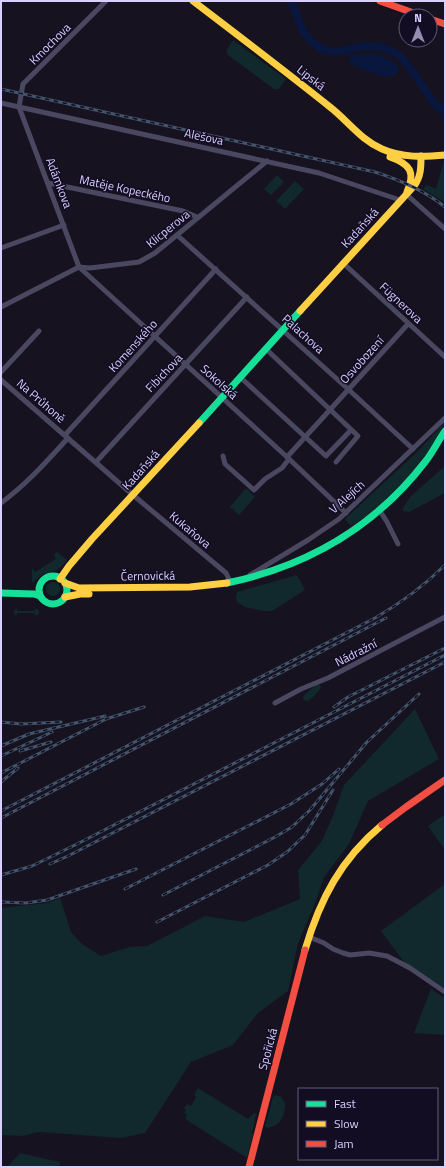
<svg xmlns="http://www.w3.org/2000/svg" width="446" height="1168" viewBox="0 0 446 1168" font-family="'Titillium Web',sans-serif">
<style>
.green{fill:#11292c}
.water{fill:#09173f}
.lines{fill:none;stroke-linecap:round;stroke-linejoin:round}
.stream{stroke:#09173f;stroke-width:1.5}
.river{stroke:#09173f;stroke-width:8}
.street{stroke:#4a4760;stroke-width:5}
.fast{stroke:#16e098;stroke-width:7}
.slow{stroke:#ffcf43;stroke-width:7}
.jam{stroke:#f24e42;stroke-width:7}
.rail-casing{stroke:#43556a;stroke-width:3}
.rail{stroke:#130d24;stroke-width:1.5;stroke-dasharray:4.5;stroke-linecap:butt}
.labels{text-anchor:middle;stroke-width:3;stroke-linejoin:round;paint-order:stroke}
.street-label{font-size:12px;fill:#d9d0ff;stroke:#130d24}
</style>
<rect width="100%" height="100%" fill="#16121f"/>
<g class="green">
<path d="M233,40L286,79L279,89H274L228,55L226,51Z"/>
<path d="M445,157V202L423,189L427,185L436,189Z"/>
<path d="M277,175L284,182L271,195L264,189Z"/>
<path d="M295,181L304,189L285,209L276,201Z"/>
<path d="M445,422L432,446L414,471L372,513L351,526L345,519L418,451Z"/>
<path d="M445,466V493L409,512L403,511V508L411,496Z"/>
<path d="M246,488L255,497L239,515L230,507Z"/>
<path d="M57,552L67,560L57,570L43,574L32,583V568L35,572L56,559L54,555Z"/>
<path d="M297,575L305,590L272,611H263L245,607L237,602L236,597L237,592Z"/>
<circle cx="53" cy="589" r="7"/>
<path d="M17,608V611H35V609H37L39,611V614L35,616V613H17L16,616L13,612Z"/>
<path d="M317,684L320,685L321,688L313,697L308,701L304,700L303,698L304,695Z"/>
<path d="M415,709L439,759L368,801L349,844L324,877L315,904L298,943L288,991L258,1013L233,1045L191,1062L145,1133L121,1138L39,1132L22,1136L1,1135V908L47,903L60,898L71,932L82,944L101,956L130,947L147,946L205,916L244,922L300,899L298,870L322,841L334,813L344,785Z"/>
<path d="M445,814V850L428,826Z"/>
<path d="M445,884V989L404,962L381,931Z"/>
<path d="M431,989L445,998V1035L414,1033Z"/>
<path d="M198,1088L248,1119L254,1113L256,1114L252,1134H253L247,1158L185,1119L187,1115L184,1113L186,1110L184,1108L187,1104L191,1106L196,1097L194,1095Z"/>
<path d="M276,1095L281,1097L285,1103C285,1116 281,1126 267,1128L265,1126L273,1097Z"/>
<path d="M20,1153L60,1162L59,1167H7Z"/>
</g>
<path class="water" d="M372,54C383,56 392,59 399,68C398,71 397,74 393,76C385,79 357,68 350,63L349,59L350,55Z"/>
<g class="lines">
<path class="stream" d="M436,106L445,120"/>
<path class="river" d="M291,1C296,11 299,26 306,35C329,64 343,46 371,46C380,46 390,50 397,54C407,60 428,95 436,106L445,110"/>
<g class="street">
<path d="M1,103L319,173L400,200"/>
<path d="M48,183L183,211L197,217"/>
<path d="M406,194L445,229"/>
<path d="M177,235L348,389L413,449"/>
<path d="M1,248L64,225"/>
<path d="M343,263L445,357"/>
<path d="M79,267L287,457L346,513"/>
<path d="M79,267L19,107L23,84L106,1"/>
<path d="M1,307L79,267L90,268L139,262L155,253L267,161"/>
<path d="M266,349L358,436L336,462"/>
<path d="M1,372L39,331"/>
<path d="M240,377L326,456L351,430"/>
<path d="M1,380L133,495L226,573L231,583"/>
<path d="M65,435L216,269"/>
<path d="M223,456L225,464L254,490L265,479L282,468L289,459"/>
<path d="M287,457L408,324"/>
<path d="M96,462L247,297"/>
<path d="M1,503C27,484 47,461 68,438"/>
<path d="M380,511L387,522L398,544"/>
<path d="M250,575L308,540L339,519L445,418"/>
<path d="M275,703L301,689L328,678L445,617"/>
<path d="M309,937L324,943L333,949L343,953L350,955L369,953L387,956L410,968L445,992"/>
</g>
<g class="fast">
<path d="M199,423L300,311"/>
<circle cx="53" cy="590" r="14"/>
<path d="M227,583C308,566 374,528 425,462C433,452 438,441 445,431"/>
<path d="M1,593L34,594L40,596"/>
</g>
<g class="slow">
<path d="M193,1C239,36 285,71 330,107C348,121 361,140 382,149C402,158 424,157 445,155"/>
<path d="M390,157C410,164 416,172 407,192"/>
<path d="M300,311L414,186C421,177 421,167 421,156"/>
<path d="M60,579L69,566L92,539L199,423"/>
<path d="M65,583L79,588L190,587L227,583"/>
<path d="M65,597L80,594H89"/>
<path d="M305,950C320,899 341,859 382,825"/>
</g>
<g class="jam">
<path d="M380,1L422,16"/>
<path d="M430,19L445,24"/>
<path d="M382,825L406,807L445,780"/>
<path d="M249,1167L305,950"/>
</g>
<g class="rail-casing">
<g id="rail">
<path d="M1,89L375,172C400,180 424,190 445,207"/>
<path d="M334,707L348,697L445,648"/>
<path d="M1,722L21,724L61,722"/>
<path d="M1,746L29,734L105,716"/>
<path d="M20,751L51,742"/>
<path d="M1,756L52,732"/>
<path d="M1,773L106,719L144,707"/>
<path d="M1,782L18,768"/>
<path d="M1,811L375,618C401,603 424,586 445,565"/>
<path d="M1,818L386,618"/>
<path d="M50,864L68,856L445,662"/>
<path d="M1,875L32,866L77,844L445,655"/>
<path d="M125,889L291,804L322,784L339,769"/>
<path d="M163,895L275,837L292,827L310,810L367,742L419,694"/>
<path d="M1,902L26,903L47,900L136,869"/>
<path d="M157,922L268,865L287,852L305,835L333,790"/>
</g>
</g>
<use href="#rail" class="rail"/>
</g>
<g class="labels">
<g class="street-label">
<text transform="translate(50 44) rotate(-45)" y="4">Kmochova</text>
<text transform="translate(311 78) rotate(38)" y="4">Lipská</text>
<text transform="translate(204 137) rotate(12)" y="4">Alešova</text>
<text transform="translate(59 183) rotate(69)" y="4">Adámkova</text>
<text transform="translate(125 189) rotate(12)" y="4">Matěje Kopeckého</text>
<text transform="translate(360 228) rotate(-48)" y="4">Kadaňská</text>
<text transform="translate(168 229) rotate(-39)" y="4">Klicperova</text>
<text transform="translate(401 303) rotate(43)" y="4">Fügnerova</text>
<text transform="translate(303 334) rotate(42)" y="4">Palachova</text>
<text transform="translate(133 346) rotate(-48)" y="4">Komenského</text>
<text transform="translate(362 360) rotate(-48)" y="4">Osvobození</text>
<text transform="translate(164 373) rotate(-47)" y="4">Fibichova</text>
<text transform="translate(219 382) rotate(42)" y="4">Sokolská</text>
<text transform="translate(41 401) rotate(41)" y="4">Na Průhoně</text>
<text transform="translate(141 470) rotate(-48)" y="4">Kadaňská</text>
<text transform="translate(347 497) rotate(-42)" y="4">V Alejích</text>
<text transform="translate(190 530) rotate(40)" y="4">Kukaňova</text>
<text transform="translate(148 576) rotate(-1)" y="4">Černovická</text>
<text transform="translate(356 653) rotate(-27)" y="4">Nádražní</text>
<text transform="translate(268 1049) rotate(-75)" y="4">Spořická</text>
</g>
</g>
<rect width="446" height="1168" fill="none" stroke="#d9d0ff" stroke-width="4"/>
<rect x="298" y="1088" width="140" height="72" fill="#130d24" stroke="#625b7c"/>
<rect x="306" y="1101" width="20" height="6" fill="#16e098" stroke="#625b7c"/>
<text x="334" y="1108" font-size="12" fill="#d9d0ff">Fast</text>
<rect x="306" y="1121" width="20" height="6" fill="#ffcf43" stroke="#625b7c"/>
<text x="334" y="1128" font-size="12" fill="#d9d0ff">Slow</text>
<rect x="306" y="1141" width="20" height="6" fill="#f24e42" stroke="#625b7c"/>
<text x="334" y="1148" font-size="12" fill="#d9d0ff">Jam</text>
<g transform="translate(418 28)"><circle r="19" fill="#130d24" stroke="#625b7c"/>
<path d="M0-3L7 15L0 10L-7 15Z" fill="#958eb1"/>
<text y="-6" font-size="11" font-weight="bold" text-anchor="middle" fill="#d9d0ff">N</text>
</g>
</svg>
